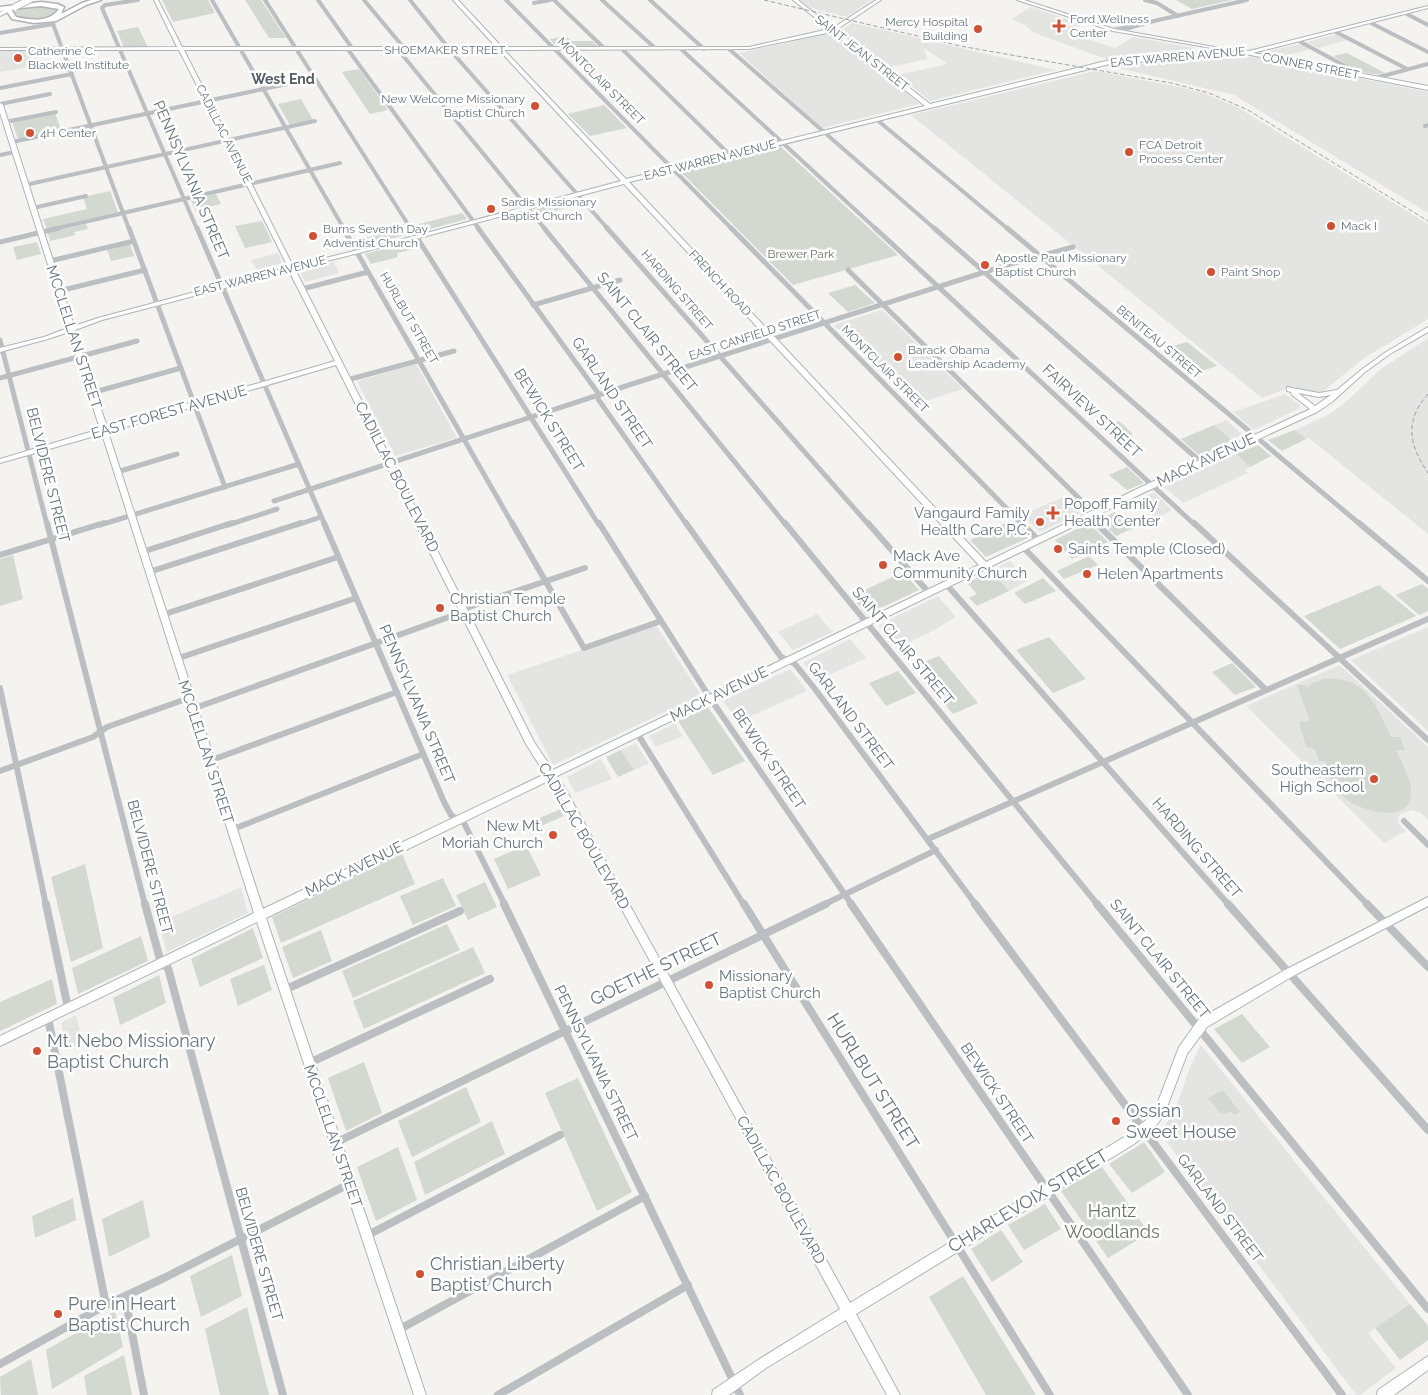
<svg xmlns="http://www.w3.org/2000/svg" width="1428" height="1395" viewBox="0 0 1428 1395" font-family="Raleway,sans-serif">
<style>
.built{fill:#e4e5e3}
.green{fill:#d3d8d0}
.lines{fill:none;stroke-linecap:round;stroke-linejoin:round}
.secondary-casing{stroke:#adb3b6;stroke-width:2}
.primary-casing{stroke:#aeb3b6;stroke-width:2}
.highway-casing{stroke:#aeb2b5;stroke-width:3}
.street-far3{stroke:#bbbfc2;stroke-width:4}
.street-far2{stroke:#bbbfc2;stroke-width:5}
.street-far1{stroke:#bbbfc2;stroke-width:6}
.street{stroke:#bbbfc2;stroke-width:8}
.secondary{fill:#fff;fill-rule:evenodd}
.primary{fill:#fff;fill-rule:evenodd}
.highway{fill:#fff;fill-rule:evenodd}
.rail{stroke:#9da3a7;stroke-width:1;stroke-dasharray:4.5 2.5;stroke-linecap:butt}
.primary-bridge-casing{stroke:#aeb3b6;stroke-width:8;stroke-linecap:butt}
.primary-bridge{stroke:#fff;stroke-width:6}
.poi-dot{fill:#d05033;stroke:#fff;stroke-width:2}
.labels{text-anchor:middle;stroke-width:5;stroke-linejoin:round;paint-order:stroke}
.far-poi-label{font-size:12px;fill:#65747e;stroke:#fff;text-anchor:start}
.far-street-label{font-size:12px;fill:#65747e;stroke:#fff}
.far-park-label{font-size:12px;fill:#687664;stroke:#fff}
.far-neighbourhood-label{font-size:14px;font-weight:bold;fill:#535d64;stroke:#fff}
.street-label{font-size:15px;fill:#65747e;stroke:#fff}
.poi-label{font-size:15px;fill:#65747e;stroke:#fff;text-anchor:start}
.near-street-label{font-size:18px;fill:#65747e;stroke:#fff}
.near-poi-label{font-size:18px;fill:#65747e;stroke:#fff;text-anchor:start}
.near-park-label{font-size:18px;fill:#687664;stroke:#fff}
</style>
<rect width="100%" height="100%" fill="#f4f3f0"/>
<g class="built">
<path d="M801,0H871L847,17L811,8Z"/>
<path d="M1031,7L1082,24L1069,33L1115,48L1133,37L1195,48L1197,52L1106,59L1034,33L1025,25L1011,19Z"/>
<path d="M852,23L901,34L1056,70L930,101L898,75L947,64L924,48L927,59L887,68L840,31Z"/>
<path d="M832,33L895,83L919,104L822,128L739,53Z"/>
<path d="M1337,34L1348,40L1318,48L1307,42Z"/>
<path d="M1300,44L1311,49L1281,57L1262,53Z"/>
<path d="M0,51H33L39,65L0,72Z"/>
<path d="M1247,56L1428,92V123L1424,124L1428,126V213L1234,95L1110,66Z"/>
<path d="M1095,71L1179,87L1204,93L1237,107L1428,224V319L1363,359L1321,393L1301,391L1293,386L1262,398L911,115Z"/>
<path d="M278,253L282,263L257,270L251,260Z"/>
<path d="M334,262L339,273L305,282L300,271Z"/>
<path d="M882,310L963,389L913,405L834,325Z"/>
<path d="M1428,338V534L1309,438L1306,439L1295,430L1330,414L1347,401L1381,369Z"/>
<path d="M416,364L457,438L395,456L357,381Z"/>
<path d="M1285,394L1299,404L1300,408L1254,430L1233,412Z"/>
<path d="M1226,420L1243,435L1232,440L1214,425Z"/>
<path d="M1236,454L1250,467L1244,470L1248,473L1183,503L1164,487Z"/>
<path d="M1154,492L1172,510L1156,518L1137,501Z"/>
<path d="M1068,495L1084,511L1040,532L1022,515Z"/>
<path d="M1010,561L1028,581L1009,591L991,571Z"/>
<path d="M938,596L956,617L929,633L898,647L879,625Z"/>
<path d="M817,614L833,632L793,650L778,632Z"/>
<path d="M656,625L701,695L553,765L507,675Z"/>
<path d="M1428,627V731L1351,660Z"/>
<path d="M850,639L866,658L817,681L803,663Z"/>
<path d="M1340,665L1428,747V820L1421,813L1411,810L1399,815L1398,823L1406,831L1384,843L1246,706Z"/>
<path d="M790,669L807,691L738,722L723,701Z"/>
<path d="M675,724L683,736L656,747L649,736Z"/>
<path d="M636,743L649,764L634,770L621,750Z"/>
<path d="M601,759L612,779L575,793L567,777Z"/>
<path d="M241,887L248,913L167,952L158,923Z"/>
<path d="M76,1015L83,1042L67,1050L61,1023Z"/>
<path d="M1201,1045L1410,1304L1368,1333L1396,1368L1360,1395H1356L1160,1133L1175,1110L1191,1065Z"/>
</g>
<g class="green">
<path d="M162,0H208L215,13L173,22Z"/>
<path d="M245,0H261L286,38H269Z"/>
<path d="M1176,0H1232L1192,9Z"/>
<path d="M43,4L60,8L58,13C42,20 25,23 9,14L26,6Z"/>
<path d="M138,27L148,47H124L117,31Z"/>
<path d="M566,36L572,41H592L599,47H557L550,39Z"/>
<path d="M1347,53L1385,73C1365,78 1349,65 1333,56Z"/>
<path d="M359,69L388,110L370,114L342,72Z"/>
<path d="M301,99L313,120L290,125L278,104Z"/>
<path d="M604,105L627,128L590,136L568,114Z"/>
<path d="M55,113L61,130L18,139L12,122Z"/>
<path d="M780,146L898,255L793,285L680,171Z"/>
<path d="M110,191L118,212L47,229L43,219L87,209L83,197Z"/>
<path d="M216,194L221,204L195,210L191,200Z"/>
<path d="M576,198L581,204L540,215L536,209Z"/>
<path d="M462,213L467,219L419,232L415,225Z"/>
<path d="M262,221L272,242L245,248L235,226Z"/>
<path d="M86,224L88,229L74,232L75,235L50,241L48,233Z"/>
<path d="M406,227L410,234L360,247L357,240Z"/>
<path d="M416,241L420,248L397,253L398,257L371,264L365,254Z"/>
<path d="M37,242L41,254L17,260L13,247Z"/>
<path d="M130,244L134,256L111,261L107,250Z"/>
<path d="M855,285L875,303L848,312L828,293Z"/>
<path d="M1187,342L1217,366L1192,374L1163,349Z"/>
<path d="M1119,421L1133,434L1115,440L1101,428Z"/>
<path d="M1214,425L1232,440L1200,456L1181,439Z"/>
<path d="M1295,430L1306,439L1282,451L1268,440Z"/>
<path d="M1258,445L1271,456L1250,467L1236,454Z"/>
<path d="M1127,467L1144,483L1127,490L1109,475Z"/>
<path d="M1115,512L1133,528L1116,536L1099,520Z"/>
<path d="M1011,521L1028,538L986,557L970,540Z"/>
<path d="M1089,523L1108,542L1072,559L1055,540Z"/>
<path d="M13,555L23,599L0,606V559Z"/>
<path d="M1089,556L1098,565L1064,579L1057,571Z"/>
<path d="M991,571L1009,591L977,606L969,598L977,594L967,583Z"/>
<path d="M903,572L919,590L866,615L852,596Z"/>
<path d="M1043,578L1056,591L1025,604L1014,593Z"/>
<path d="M1422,584L1428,589V611L1419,615L1396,595Z"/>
<path d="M1379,585L1416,616L1340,649L1304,616Z"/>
<path d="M1049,637L1086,679L1053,693L1016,650Z"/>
<path d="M939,656L978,703L953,714L914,666Z"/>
<path d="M1232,663L1256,687L1235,695L1212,672Z"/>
<path d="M898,671L916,693L886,706L869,683Z"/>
<path d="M1323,679C1366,675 1376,705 1391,737H1400L1405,750H1396C1401,762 1410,776 1411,789C1415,826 1360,812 1345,798C1333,788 1330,775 1325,761H1319L1315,749L1306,747L1299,722L1310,721L1297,685H1305L1307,688L1313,683Z"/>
<path d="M708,707L745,761L713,775L678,721Z"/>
<path d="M621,750L634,770L618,777L606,757Z"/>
<path d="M561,809L564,816L527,832L523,825Z"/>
<path d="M526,845L541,875L508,889L494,859Z"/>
<path d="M402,854L415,884L281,943L272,917Z"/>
<path d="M85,864L103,948L71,962L51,877Z"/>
<path d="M443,878L456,906L413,925L400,896Z"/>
<path d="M485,882L497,907L468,920L456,895Z"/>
<path d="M447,924L460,950L353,998L342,971Z"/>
<path d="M253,928L263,958L200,987L191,959Z"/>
<path d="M321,930L332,961L293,978L282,947Z"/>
<path d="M141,936L148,961L78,994L72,968Z"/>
<path d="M473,947L485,973L364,1029L353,1001Z"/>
<path d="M264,965L272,990L238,1006L230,979Z"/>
<path d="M159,975L166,1003L120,1025L113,998Z"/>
<path d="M52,979L57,1004L0,1031V1002Z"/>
<path d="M1242,1014L1270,1047L1242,1063L1214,1029Z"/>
<path d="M364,1062L382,1113L346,1131L328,1078Z"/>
<path d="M578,1078L632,1192L597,1211L545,1093Z"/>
<path d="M466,1087L481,1122L412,1157L398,1121Z"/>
<path d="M1223,1090L1240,1112L1234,1115L1231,1111L1226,1114L1224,1112L1221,1114L1208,1098Z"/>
<path d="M492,1121L505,1154L425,1195L414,1162Z"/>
<path d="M1144,1142L1165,1172L1132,1193L1109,1164Z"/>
<path d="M398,1147L417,1200L376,1221L357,1167Z"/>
<path d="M1102,1167L1149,1233L1108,1258L1061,1191Z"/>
<path d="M73,1198L76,1220L35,1238L32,1216Z"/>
<path d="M143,1200L150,1237L109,1257L102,1219Z"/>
<path d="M1045,1204L1061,1229L1024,1250L1008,1225Z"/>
<path d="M1001,1230L1023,1262L992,1282L971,1249Z"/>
<path d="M232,1255L242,1296L201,1317L190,1276Z"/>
<path d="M963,1276L1036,1395H986L929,1297Z"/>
<path d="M1410,1304L1428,1326V1340L1400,1360L1375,1328Z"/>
<path d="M247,1307L269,1395H220L205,1329Z"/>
<path d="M115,1311L123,1347L52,1389L46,1350Z"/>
<path d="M124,1355L132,1395H87L84,1376Z"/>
<path d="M31,1359L38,1395H1L0,1377Z"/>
</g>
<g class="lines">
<g class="secondary-casing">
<g id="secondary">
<path d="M154,0H158L182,47H496L453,0H458L502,47H749L829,29L793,0H798L833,28L876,0H881L836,30L930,104L1110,60L1249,51L1428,6V8L1253,53L1428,86V90L1245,54L1110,64L629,182L986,562L1139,488L1304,412L1310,409L1292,395L1291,392L1287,391V387L1319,393L1337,390L1361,370L1386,352L1428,327V332L1390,354L1365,372L1332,402L1317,412L1145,492L557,776L566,790L850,1303L1126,1136L1146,1120L1156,1107L1179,1047L1199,1019L1285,970L1428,897V906L1293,976L1207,1027L1187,1054L1164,1115L1154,1128L1134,1144L856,1314L900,1395H887L846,1320L766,1368L729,1395H712L713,1390L758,1360L840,1309L560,796L550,780L266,918L426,1395H414L257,922L0,1046V1036L254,913L102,434L0,463V459L100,429L69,332L48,339L0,352V348L44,337L68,328L0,113V103L3,105L74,326L98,318L288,267L179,50H0V48L177,47ZM832,32L925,106L626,179L504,50L749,49ZM184,50H499L621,181L415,236L293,266ZM624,184L979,565L553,770L534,742L295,269L419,238ZM289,271L335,361L107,427L75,330L102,320ZM336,365L526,744L545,774L263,909L108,432ZM1298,393L1319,397L1331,395L1315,406Z"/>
<path d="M1017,0H1024L1114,29L1231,50L1229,51L1113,31Z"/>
<path d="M1428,1356V1370L1394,1395H1377L1378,1390Z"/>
</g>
</g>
<g class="primary-casing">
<path id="primary" d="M13,6L18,7L0,16V12Z"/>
</g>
<g class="highway-casing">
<path id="highway" d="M91,0H101L86,5L56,21L34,23L12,19L6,10L0,11V7L41,2L57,4L64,7L61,14L82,3ZM41,6L59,9C49,23 31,20 16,17L11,9Z"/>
</g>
<g class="street-far3">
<path d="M138,0L105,5L102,8L197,229"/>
<path d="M212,0L344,229"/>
<path d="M265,0L411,229"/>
<path d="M318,0L352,48L349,51L479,229"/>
<path d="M364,0L404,48L400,52L545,229"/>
<path d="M410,0L450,50L608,229"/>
<path d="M506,0L732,229"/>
<path d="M554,0L605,49"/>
<path d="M602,0L656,49"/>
<path d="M650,0L704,49"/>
<path d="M1145,0L1157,3L1178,16"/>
<path d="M534,3L550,0"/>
<path d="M1405,13L1428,25"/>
<path d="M1154,21L1247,0"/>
<path d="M1369,22L1428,52"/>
<path d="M1113,30L1154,21L1118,31"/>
<path d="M1334,31L1407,69"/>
<path d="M0,33L53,24L129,229"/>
<path d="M1297,40L1362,75"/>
<path d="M622,49L730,155"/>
<path d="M681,49L876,229"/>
<path d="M729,49L935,229"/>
<path d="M1375,78L1428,64"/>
<path d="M0,88L72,74"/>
<path d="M0,104L50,94"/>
<path d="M876,119L1008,229"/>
<path d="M5,122L56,112"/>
<path d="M1425,126L1428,125"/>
<path d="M12,142L292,83"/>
<path d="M0,155L15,152"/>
<path d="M25,185L315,121"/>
<path d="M33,208L86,196"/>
<path d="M54,229L340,163"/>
</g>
<g class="street-far2">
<path d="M129,228L225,487"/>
<path d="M197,228L325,525"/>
<path d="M343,228L513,525"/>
<path d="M411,228L599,525"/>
<path d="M478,228L598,393V399L687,525"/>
<path d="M544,228L786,525"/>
<path d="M607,228L869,525"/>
<path d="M731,228L1023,525"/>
<path d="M875,228L1195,525"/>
<path d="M934,228L1201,462"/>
<path d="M1007,228L1361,525"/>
<path d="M0,242L59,228"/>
<path d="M50,261L134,241"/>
<path d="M848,270L1094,513"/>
<path d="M302,289L368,272"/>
<path d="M59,291L145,270"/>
<path d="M533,305L620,280"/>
<path d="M0,340L47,525"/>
<path d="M0,378L137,341"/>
<path d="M347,380L454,351"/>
<path d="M91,393L181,368"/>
<path d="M117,472L177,454"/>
<path d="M274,501L632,384L1007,265L1073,247"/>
<path d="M1088,516L1097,525"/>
<path d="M100,525L299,464"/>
<path d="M228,525L277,509"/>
<path d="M297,525L321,517"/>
</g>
<g class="street-far1">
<path d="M47,523L145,905"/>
<path d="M324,523L444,802L451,815L464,823L505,905"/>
<path d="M512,523L584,648L661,621"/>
<path d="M599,523L710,698L852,905"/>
<path d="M686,523L781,657L795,664L815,689L976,905"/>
<path d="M785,523L1098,905"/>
<path d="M868,523L929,593"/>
<path d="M1022,523L1038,540"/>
<path d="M1096,523L1266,690"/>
<path d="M1194,523L1428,740"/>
<path d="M1359,523L1428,581"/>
<path d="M1023,547L1368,905"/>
<path d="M142,552L232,523"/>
<path d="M0,555L104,523"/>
<path d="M149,572L301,523"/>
<path d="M946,584L1229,905"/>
<path d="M162,615L338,557"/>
<path d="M176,659L356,598"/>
<path d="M0,688L46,905"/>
<path d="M192,709L460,613L469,607L585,568"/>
<path d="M637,733L744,905"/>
<path d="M209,761L397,692"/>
<path d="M0,771L93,737L107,727L189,698"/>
<path d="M1404,821L1428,845"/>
<path d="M231,830L423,754"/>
<path d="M928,839L1428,619"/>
<path d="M823,905L936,850"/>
</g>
<g class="street">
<path d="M46,904L68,1008"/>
<path d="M145,904L161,963L168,968L283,1395"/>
<path d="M504,904L740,1395"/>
<path d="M744,904L1050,1395"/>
<path d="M851,904L1188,1395"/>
<path d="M975,904L1342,1395"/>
<path d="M1097,904L1428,1309"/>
<path d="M1228,904L1428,1130"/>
<path d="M1367,904L1428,967"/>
<path d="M284,990L460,911"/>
<path d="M48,1018L106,1305"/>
<path d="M309,1063L490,979"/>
<path d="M335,1143L826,904"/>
<path d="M366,1236L560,1135"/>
<path d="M125,1297L144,1395"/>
<path d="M398,1330L645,1196"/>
<path d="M0,1364L106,1305L164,1278L349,1184"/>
<path d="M498,1395L688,1285"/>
</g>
<use href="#secondary" class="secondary"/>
<use href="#primary" class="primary"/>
<use href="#highway" class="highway"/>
<g class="rail">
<path d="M764,0L960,46L1171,83L1209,93L1248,110L1428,221"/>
<path d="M1428,394C1404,421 1409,445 1428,473"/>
</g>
<g class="primary-bridge-casing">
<path id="primary-bridge" d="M15,7L29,0"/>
</g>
<use href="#primary-bridge" class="primary-bridge"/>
</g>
<g class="poi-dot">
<path d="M1056.5 18.5h5v5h5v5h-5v5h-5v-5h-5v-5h5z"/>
<circle cx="978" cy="29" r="5"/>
<circle cx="18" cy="58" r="5"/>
<circle cx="535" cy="106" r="5"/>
<circle cx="30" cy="133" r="5"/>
<circle cx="1129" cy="152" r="5"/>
<circle cx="491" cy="209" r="5"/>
<circle cx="1331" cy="226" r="5"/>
<circle cx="313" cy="236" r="5"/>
<circle cx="985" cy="265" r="5"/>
<circle cx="1211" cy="272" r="5"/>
<circle cx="898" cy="357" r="5"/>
<path d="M1050.5 505.5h5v5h5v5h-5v5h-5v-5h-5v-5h5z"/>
<circle cx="1040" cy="522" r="5"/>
<circle cx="1058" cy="549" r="5"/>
<circle cx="883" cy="565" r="5"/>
<circle cx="1087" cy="574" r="5"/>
<circle cx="440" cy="608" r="5"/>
<circle cx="1374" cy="779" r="5"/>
<circle cx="553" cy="835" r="5"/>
<circle cx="709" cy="985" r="5"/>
<circle cx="37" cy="1051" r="5"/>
<circle cx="1116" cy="1121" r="5"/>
<circle cx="420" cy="1274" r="5"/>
<circle cx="58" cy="1314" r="5"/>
</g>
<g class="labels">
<g class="far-poi-label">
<text x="1070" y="23">Ford Wellness<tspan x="1070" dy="14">Center</tspan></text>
<text x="968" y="26" text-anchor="end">Mercy Hospital<tspan x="968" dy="14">Building</tspan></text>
<text x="28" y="55">Catherine C.<tspan x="28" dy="14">Blackwell Institute</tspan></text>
<text x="525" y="103" text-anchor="end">New Welcome Missionary<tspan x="525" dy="14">Baptist Church</tspan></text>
<text x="40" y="137">4H Center</text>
<text x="1139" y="149">FCA Detroit<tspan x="1139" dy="14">Process Center</tspan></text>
<text x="501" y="206">Sardis Missionary<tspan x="501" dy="14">Baptist Church</tspan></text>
<text x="1341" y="230">Mack I</text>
<text x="323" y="233">Burns Seventh Day<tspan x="323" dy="14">Adventist Church</tspan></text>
<text x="995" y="262">Apostle Paul Missionary<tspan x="995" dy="14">Baptist Church</tspan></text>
<text x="1221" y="276">Paint Shop</text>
<text x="908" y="354">Barack Obama<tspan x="908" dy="14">Leadership Academy</tspan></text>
</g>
<g class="far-street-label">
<text x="445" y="54">SHOEMAKER STREET</text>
<text transform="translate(862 53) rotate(38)" y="4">SAINT JEAN STREET</text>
<text transform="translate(1178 57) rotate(-5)" y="4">EAST WARREN AVENUE</text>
<text transform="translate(1311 66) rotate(11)" y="4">CONNER STREET</text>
<text transform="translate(601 81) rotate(45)" y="4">MONTCLAIR STREET</text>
<text transform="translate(224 134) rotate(63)" y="4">CADILLAC AVENUE</text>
<text transform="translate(710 160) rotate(-14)" y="4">EAST WARREN AVENUE</text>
<text transform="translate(260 276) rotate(-14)" y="4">EAST WARREN AVENUE</text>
<text transform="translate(720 283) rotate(47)" y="4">FRENCH ROAD</text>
<text transform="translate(677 290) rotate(49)" y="4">HARDING STREET</text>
<text transform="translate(409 318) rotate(60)" y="4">HURLBUT STREET</text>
<text transform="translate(755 335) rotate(-18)" y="4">EAST CANFIELD STREET</text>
<text transform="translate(1159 342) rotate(40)" y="4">BENITEAU STREET</text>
<text transform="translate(885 369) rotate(45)" y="4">MONTCLAIR STREET</text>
</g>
<g class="far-park-label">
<text x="801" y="258">Brewer Park</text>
</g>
<g class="far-neighbourhood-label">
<text x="283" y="84">West End</text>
</g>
<g class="street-label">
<text transform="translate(191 180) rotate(67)" y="5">PENNSYLVANIA STREET</text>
<text transform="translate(647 332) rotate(51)" y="5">SAINT CLAIR STREET</text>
<text transform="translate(74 337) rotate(72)" y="5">MCCLELLAN STREET</text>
<text transform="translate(612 393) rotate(56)" y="5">GARLAND STREET</text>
<text transform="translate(1092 411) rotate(43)" y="5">FAIRVIEW STREET</text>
<text transform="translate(169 412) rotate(-16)" y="5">EAST FOREST AVENUE</text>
<text transform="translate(549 420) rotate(58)" y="5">BEWICK STREET</text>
<text transform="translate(1206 460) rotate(-25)" y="5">MACK AVENUE</text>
<text transform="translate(48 475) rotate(76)" y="5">BELVIDERE STREET</text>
<text transform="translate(397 477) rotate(63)" y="5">CADILLAC BOULEVARD</text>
<text transform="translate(903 646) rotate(50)" y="5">SAINT CLAIR STREET</text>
<text transform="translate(719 694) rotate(-26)" y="5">MACK AVENUE</text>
<text transform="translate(417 704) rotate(67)" y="5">PENNSYLVANIA STREET</text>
<text transform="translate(851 716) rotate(53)" y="5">GARLAND STREET</text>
<text transform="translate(206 752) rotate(72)" y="5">MCCLELLAN STREET</text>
<text transform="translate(769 759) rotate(56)" y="5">BEWICK STREET</text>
<text transform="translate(584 836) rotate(60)" y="5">CADILLAC BOULEVARD</text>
<text transform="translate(1197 848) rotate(49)" y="5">HARDING STREET</text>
<text transform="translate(150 867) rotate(75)" y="5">BELVIDERE STREET</text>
<text transform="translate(354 869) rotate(-26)" y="5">MACK AVENUE</text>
<text transform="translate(1160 959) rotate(51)" y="5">SAINT CLAIR STREET</text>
<text transform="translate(596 1063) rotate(64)" y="5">PENNSYLVANIA STREET</text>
<text transform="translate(997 1093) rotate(56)" y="5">BEWICK STREET</text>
<text transform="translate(333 1136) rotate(71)" y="5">MCCLELLAN STREET</text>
<text transform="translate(781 1190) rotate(61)" y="5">CADILLAC BOULEVARD</text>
<text transform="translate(1220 1208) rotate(53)" y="5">GARLAND STREET</text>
<text transform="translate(259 1254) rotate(74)" y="5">BELVIDERE STREET</text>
</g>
<g class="poi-label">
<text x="1064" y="509">Popoff Family<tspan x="1064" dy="17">Health Center</tspan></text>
<text x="1030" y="518" text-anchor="end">Vangaurd Family<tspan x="1030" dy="17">Health Care P.C.</tspan></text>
<text x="1068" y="554">Saints Temple (Closed)</text>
<text x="893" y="561">Mack Ave<tspan x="893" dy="17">Community Church</tspan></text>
<text x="1097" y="579">Helen Apartments</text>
<text x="450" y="604">Christian Temple<tspan x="450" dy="17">Baptist Church</tspan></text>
<text x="1364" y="775" text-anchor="end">Southeastern<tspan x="1364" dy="17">High School</tspan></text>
<text x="543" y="831" text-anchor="end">New Mt.<tspan x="543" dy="17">Moriah Church</tspan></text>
<text x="719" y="981">Missionary<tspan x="719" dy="17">Baptist Church</tspan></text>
</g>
<g class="near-street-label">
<text transform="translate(656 969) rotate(-26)" y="6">GOETHE STREET</text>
<text transform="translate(873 1081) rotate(58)" y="6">HURLBUT STREET</text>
<text transform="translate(1028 1201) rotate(-31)" y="6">CHARLEVOIX STREET</text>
</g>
<g class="near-poi-label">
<text x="47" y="1047">Mt. Nebo Missionary<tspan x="47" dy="21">Baptist Church</tspan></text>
<text x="1126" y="1117">Ossian<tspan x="1126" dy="21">Sweet House</tspan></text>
<text x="430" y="1270">Christian Liberty<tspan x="430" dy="21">Baptist Church</tspan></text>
<text x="68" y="1310">Pure in Heart<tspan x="68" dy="21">Baptist Church</tspan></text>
</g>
<g class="near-park-label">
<text x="1112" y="1217">Hantz<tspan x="1112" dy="21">Woodlands</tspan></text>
</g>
</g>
</svg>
